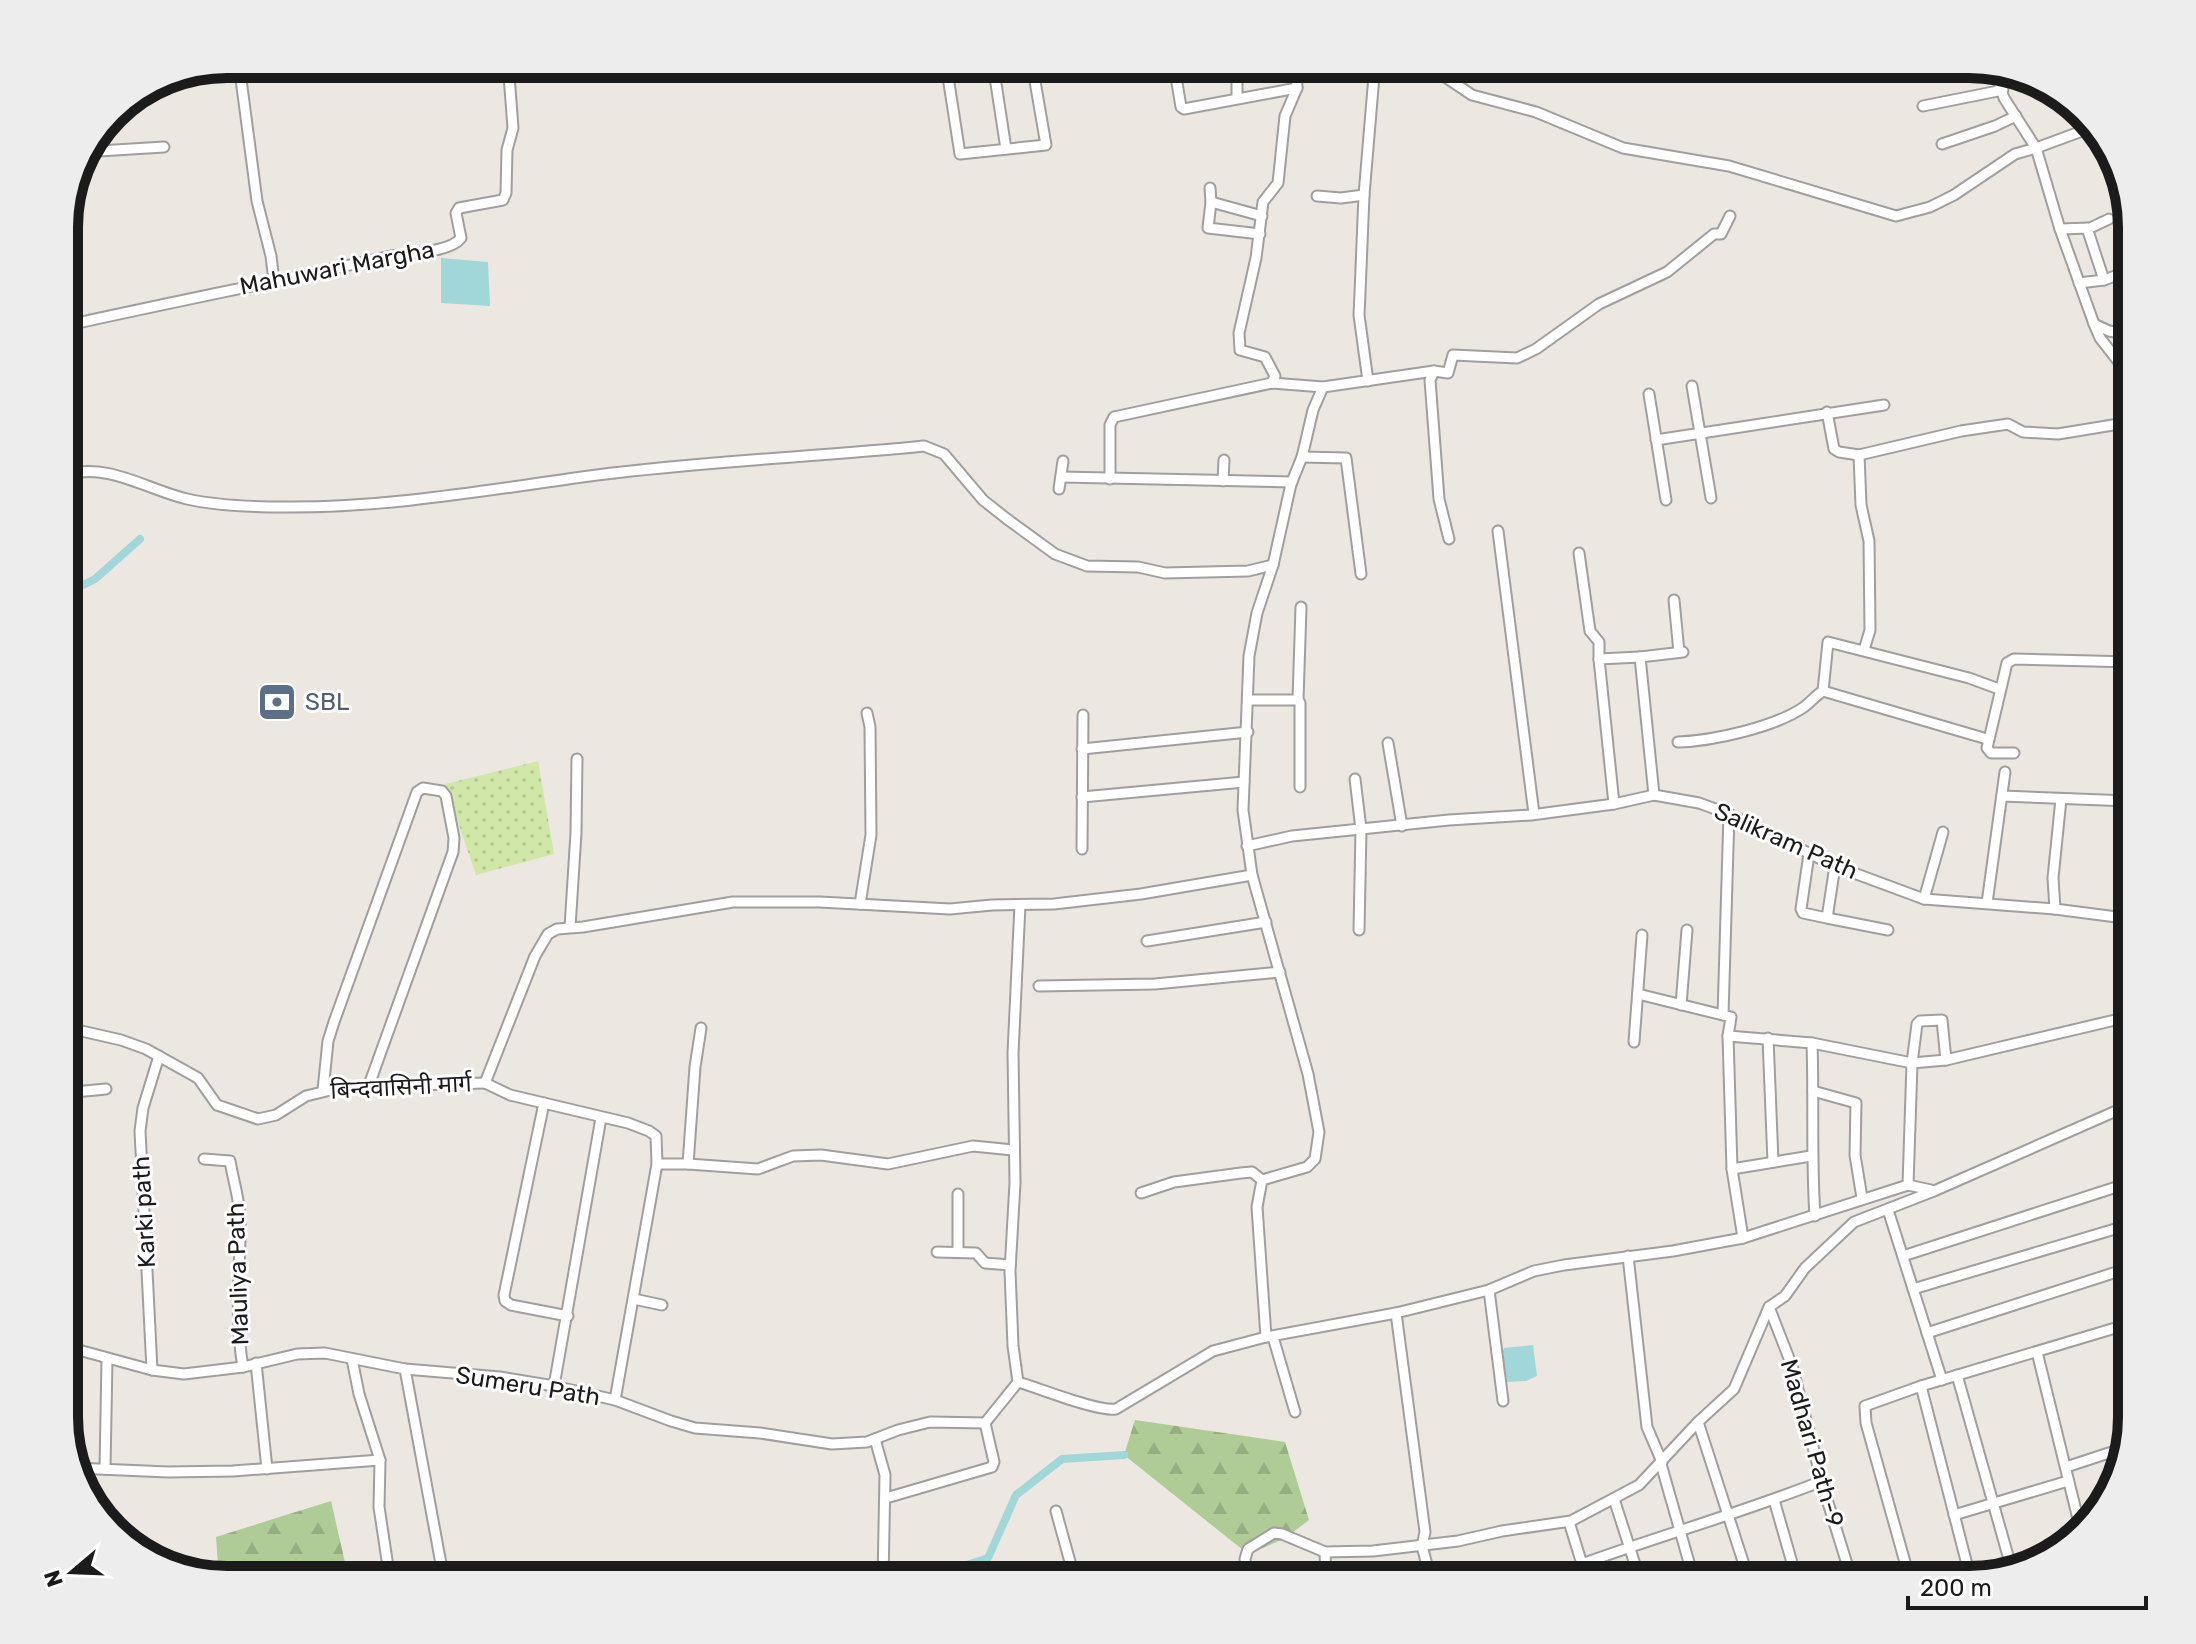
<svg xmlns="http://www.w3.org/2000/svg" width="2196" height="1644" viewBox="0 0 2196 1644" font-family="Rubik,'Noto Sans Devanagari',sans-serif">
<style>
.grass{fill:url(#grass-dots)}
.forest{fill:url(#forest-firs)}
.water{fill:#a2d7da}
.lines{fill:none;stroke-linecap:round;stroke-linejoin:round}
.canal{stroke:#a2d7da;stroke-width:8}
.minor-casing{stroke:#9f9f9f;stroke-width:13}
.minor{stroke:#fff;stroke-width:9}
.labels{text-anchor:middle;stroke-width:6;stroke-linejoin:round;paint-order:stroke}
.street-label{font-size:24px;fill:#1b1b1b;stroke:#fff}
.service-label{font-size:24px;fill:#4e5e75;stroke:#fff;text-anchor:start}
.rim{fill:none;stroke:#1b1b1b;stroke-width:10}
</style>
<defs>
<pattern id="grass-dots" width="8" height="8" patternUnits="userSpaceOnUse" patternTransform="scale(2)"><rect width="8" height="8" fill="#d1e7a7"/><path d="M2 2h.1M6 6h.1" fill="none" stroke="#b3c68f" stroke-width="1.8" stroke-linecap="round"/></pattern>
<pattern id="forest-firs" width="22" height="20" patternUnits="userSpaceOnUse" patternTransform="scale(2)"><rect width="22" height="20" fill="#afcb96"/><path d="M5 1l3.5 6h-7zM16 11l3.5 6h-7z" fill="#96ae81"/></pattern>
</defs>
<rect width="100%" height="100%" fill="#ede7e1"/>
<path class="grass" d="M538,761L554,854L476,875L445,784Z"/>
<g class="forest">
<path d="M1135,1420L1285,1442L1309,1520L1284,1539L1248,1554L1124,1455Z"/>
<path d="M331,1501L349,1580H226L219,1578L216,1537Z"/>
</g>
<g class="water">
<path d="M441,258L488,262L490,306L441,303Z"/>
<path d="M1533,1345L1537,1376L1526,1381L1507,1382L1502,1354L1504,1348Z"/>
</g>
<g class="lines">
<g class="canal">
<path d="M64,587L75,589L95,579L140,539"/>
<path d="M921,1580L988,1558L1016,1495L1062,1459L1124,1455"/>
</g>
<g class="minor-casing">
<g id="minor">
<path d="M239,64L257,201L271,256L274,281"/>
<path d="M946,64L960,154L1046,145L1032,64"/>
<path d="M993,64L1006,149"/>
<path d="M1159,64L1161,71L1176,77L1181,107L1184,109L1297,88"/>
<path d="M1237,64V98"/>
<path d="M1426,64L1472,95L1536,112L1623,148L1729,166L1896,216L1930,207L1954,195L2015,154L2036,148"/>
<path d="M1996,73L2004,98L2036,148L2060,229L2094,324L2109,331L2132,335"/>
<path d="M1923,106L2003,90"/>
<path d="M1942,144L1995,126L2016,116"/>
<path d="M2036,148L2093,127"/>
<path d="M83,152L164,147"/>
<path d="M1210,188L1211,202"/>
<path d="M1317,196L1341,198L1364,195"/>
<path d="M2087,228L2104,280"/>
<path d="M2060,229L2090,228L2109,219"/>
<path d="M1260,234L1208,228L1211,202L1262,216"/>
<path d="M64,246L73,226"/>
<path d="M2079,283L2104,280L2126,272L2132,312"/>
<path d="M2094,324L2100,338L2132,379"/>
<path d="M64,326C172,302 279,281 386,257C405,253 450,253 461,238L456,213L459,208L503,200L506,193L507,150L513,128L509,75L514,71L549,64"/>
<path d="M1434,371L1430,380L1439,499L1449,539"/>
<path d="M1368,381L1359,315L1360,293L1364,195L1375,64"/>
<path d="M1272,383L1275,376L1265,357L1240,350L1239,333L1256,258L1263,202L1278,183L1285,116L1297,88L1296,64"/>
<path d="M1692,386L1711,498"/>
<path d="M1649,394L1666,500"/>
<path d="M1827,412L1834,449L1839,452L1859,455L1861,505L1869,541L1870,630L1864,650"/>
<path d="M2119,424L2132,469"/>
<path d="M1656,440L1884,405"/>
<path d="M1859,455L1961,431L2008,424L2023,432L2058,434L2119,424L2132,425"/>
<path d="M1302,457L1346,458L1361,574"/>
<path d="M64,475C109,462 145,489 187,499C218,506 252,507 284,507C389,508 493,489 597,475C706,461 815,457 924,446L944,454L983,500L1007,519L1055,554L1087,566L1138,567L1165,573L1248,571L1273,565"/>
<path d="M1061,477L1292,482"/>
<path d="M1110,479V425L1114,417L1272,383L1323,387L1434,371L1448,373L1453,355L1517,358L1536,349L1599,304L1667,272L1714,234H1721L1730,216"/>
<path d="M1223,481L1224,460"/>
<path d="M1059,489L1063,461"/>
<path d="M1498,531L1534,814"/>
<path d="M1579,553L1590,631L1599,642V659"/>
<path d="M1674,600L1679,652"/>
<path d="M1640,657L1683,652"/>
<path d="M1823,691L1987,739"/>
<path d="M1249,700H1298L1300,703V787"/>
<path d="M1298,700L1301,607"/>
<path d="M1678,742C1713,741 1775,727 1804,707C1811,702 1816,695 1823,691L1828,642L1969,678L1999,689"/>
<path d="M1388,743L1402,826"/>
<path d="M1082,749L1248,732"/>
<path d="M2014,753H1991L1987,748L2007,663L2014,659L2132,662"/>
<path d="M2132,767L2123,865L2132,906"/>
<path d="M1355,779L1361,829L1359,930"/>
<path d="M2002,796L2129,801"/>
<path d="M1082,797L1244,782"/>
<path d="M1614,804L1599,659L1640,657L1654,795"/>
<path d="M1247,846L1292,836L1449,820L1531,815L1614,804L1654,795L1699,803L1729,814L1835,866L1924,899L2055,909L2132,919"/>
<path d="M1082,849L1083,715"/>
<path d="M1809,854L1801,909L1803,913L1827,918L1835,866"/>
<path d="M1924,899L1943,832"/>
<path d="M1987,903L2005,772"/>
<path d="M860,904L871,835L870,727L867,713"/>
<path d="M2055,909L2053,878L2061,799"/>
<path d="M1827,918L1888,930"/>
<path d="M570,927L576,833L577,759"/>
<path d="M1147,941L1266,922"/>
<path d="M1039,986L1155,984L1280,972"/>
<path d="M1638,994L1723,1015"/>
<path d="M1681,1005L1687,930"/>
<path d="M64,1027L121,1040L146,1049L198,1078L217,1105L258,1119L276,1115L306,1096L343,1087L485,1083"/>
<path d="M1728,1036L1731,1017L1723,1015L1729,814"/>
<path d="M1768,1038L1773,1162"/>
<path d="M1634,1042L1642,935"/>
<path d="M1812,1043L1912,1063L1946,1060L2132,1016"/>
<path d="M485,1083L535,956L548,934L557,929L583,927L733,902H820L950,909L992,905L1054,904L1141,894L1252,875"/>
<path d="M485,1083L510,1095L628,1123L649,1131L656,1136L657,1164L615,1400"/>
<path d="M323,1090L328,1041L334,1022L417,792L423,788L442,791L446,796L454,838L453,852L369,1085"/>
<path d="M1813,1091L1856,1103L1855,1155L1862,1198"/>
<path d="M64,1093L106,1089"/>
<path d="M544,1103L504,1295L505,1301L511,1305L568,1316"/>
<path d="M204,1159L230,1161C233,1179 239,1198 240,1216C241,1267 234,1317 243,1367"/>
<path d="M657,1164H688L758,1169L793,1156L821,1155L888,1164L973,1146L1013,1150"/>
<path d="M688,1164L695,1067L701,1028"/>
<path d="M1732,1169L1811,1156"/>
<path d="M1908,1185L1912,1063L1917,1024L1920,1021L1942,1020L1946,1060"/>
<path d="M1141,1193L1174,1182L1241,1173L1252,1172L1262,1180"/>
<path d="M1888,1210L1942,1380"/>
<path d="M1743,1238L1732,1169L1728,1036L1812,1043C1814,1101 1811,1158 1815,1216"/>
<path d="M937,1252L976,1253L985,1263L1010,1265"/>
<path d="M958,1252V1194"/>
<path d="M1628,1256L1647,1427L1662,1462"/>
<path d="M1903,1256L2132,1182"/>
<path d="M1913,1289L2132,1224"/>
<path d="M1489,1290L1503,1401"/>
<path d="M634,1299L662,1305"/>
<path d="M1769,1307L1792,1366L1825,1493L1852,1580"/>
<path d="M1396,1313L1425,1532L1422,1546L1431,1580"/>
<path d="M2119,1327L2132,1373"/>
<path d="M1927,1333L2132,1267"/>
<path d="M1266,1337L1257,1207L1262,1180L1307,1167L1315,1159L1319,1132L1308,1074L1252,875L1243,810L1249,656L1257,613L1273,565L1291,484L1302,457L1313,410L1323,387"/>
<path d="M1273,1337L1295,1412"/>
<path d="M64,1346L152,1370L184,1374L243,1367L297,1354L325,1353L405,1369L500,1377L554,1386L615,1400L671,1421L695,1428L760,1433L832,1444L867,1442L898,1430L930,1422L985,1423L1018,1382"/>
<path d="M2037,1352L2081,1531"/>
<path d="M352,1359L359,1394L380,1460L379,1507L390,1580"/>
<path d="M256,1363L267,1469"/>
<path d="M405,1369L444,1580"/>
<path d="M152,1370L140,1131L143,1108L159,1056"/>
<path d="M1957,1375L2012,1570"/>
<path d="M1018,1382C1039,1388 1098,1412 1116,1409L1213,1351L1266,1337L1396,1313L1489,1290L1534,1271L1564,1265L1673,1251L1743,1238L1908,1185L1931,1190"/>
<path d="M1018,1382L1013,1346L1010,1271L1015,1183L1013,1053L1020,905"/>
<path d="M554,1386L601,1118"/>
<path d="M1921,1386L1971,1580"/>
<path d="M1698,1422L1749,1580"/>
<path d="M875,1439L885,1475L883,1580"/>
<path d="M1661,1464L1694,1580"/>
<path d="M2066,1467L2121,1449"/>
<path d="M75,1468L168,1472L233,1471L380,1460"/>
<path d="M105,1469L107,1359"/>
<path d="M886,1498L992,1467L994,1462L985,1423"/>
<path d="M1614,1499L1640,1580"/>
<path d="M1774,1500L1797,1580"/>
<path d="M1056,1511L1075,1580"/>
<path d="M1954,1515L2068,1481"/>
<path d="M1569,1522L1587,1580"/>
<path d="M1325,1552L1326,1580"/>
<path d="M1582,1564C1662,1535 1744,1512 1822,1481"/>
<path d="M1248,1580L1245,1559L1248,1549L1274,1533L1282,1534L1325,1552L1373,1551L1458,1541L1502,1531L1571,1521L1639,1485L1698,1422L1734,1389L1769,1307L1785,1296L1805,1268L1854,1222L1934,1191L2132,1104"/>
<path d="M1910,1580L1866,1423L1865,1406L1921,1386L2132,1323"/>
</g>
</g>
<use href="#minor" class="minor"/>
</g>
<defs>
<g id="bank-square" transform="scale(2)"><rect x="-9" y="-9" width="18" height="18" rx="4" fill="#5c6f8a" stroke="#fff"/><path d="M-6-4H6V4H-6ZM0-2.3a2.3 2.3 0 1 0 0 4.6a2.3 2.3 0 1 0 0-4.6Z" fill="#fff"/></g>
</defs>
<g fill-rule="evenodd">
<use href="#bank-square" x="277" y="702"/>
</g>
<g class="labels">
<g class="street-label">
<text transform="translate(337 268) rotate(-11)" y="8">Mahuwari Margha</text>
<text transform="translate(1786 841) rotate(24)" y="8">Salikram Path</text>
<text transform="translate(401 1087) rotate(-3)" y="8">बिन्दवासिनी मार्ग</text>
<text transform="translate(144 1212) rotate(-93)" y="8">Karki path</text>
<text transform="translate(238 1274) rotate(-92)" y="8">Mauliya Path</text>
<text transform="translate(528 1386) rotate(9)" y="8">Sumeru Path</text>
<text transform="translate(1812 1443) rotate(74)" y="8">Madhari Path-9</text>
</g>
<g class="service-label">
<text x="305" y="710">SBL</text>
</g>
</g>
<path d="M0 0H2196V1644H0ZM227 78H1969A149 149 0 0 1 2118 227V1417A149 149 0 0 1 1969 1566H227A149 149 0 0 1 78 1417V227A149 149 0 0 1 227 78Z" fill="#ededed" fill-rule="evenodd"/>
<path class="rim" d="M227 78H1969A149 149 0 0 1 2118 227V1417A149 149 0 0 1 1969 1566H227A149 149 0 0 1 78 1417V227A149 149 0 0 1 227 78Z"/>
<g transform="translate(72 1572) rotate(251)" stroke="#ffffff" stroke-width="6" paint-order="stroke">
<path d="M0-6L14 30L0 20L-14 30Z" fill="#1b1b1b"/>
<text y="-12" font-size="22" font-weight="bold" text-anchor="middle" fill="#1b1b1b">N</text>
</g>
<path d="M1908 1596v12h238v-12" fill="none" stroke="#1b1b1b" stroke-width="4"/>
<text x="1920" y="1596" font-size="24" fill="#1b1b1b" stroke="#ffffff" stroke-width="6" paint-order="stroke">200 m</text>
</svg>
